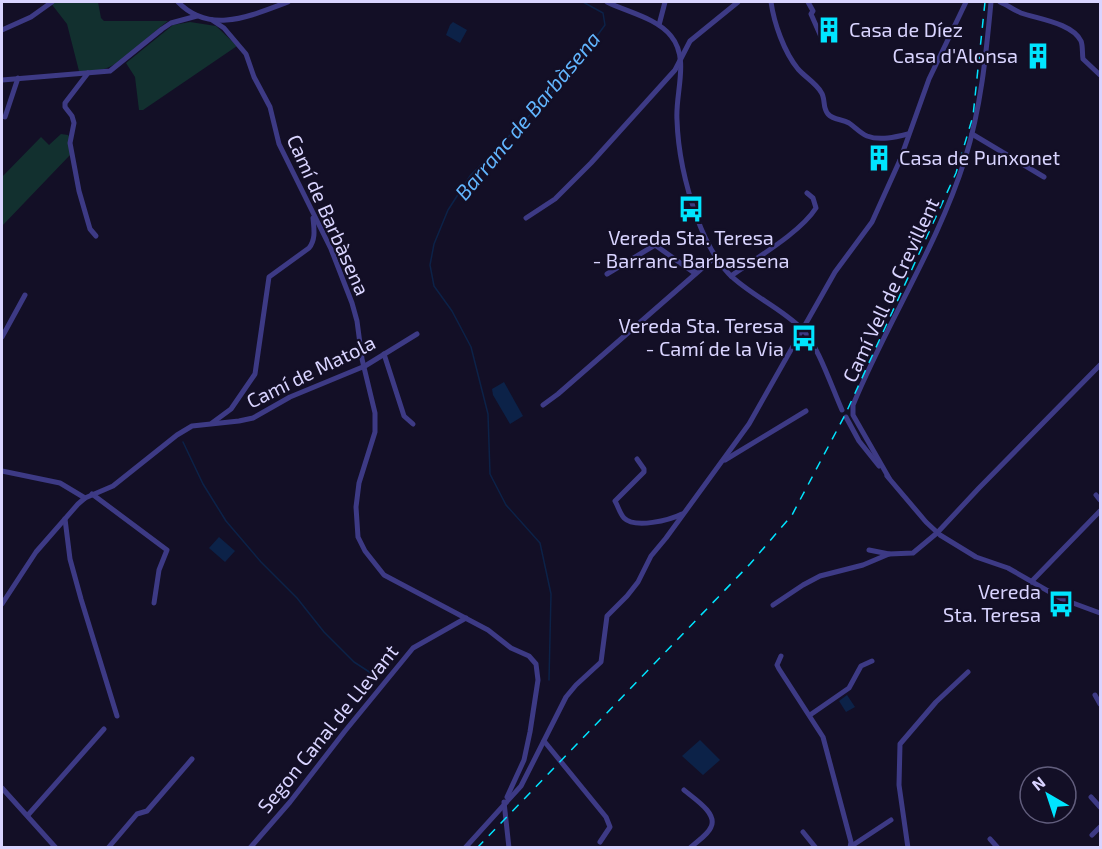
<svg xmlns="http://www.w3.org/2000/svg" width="1102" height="849" viewBox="0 0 1102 849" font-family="'Exo 2',sans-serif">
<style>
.green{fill:#12302f}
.water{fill:#0c2248}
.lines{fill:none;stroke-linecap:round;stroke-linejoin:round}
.stream{stroke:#0c2248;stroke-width:1.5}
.street{stroke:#3d3a85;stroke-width:5}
.rail{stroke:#00e5ff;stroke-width:1.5;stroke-dasharray:9 8;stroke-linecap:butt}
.labels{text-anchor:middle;stroke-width:4.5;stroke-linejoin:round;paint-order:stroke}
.poi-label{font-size:20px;fill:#d9d4ff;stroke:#130f26;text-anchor:end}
.street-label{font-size:20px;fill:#d9d4ff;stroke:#130f26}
.water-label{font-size:21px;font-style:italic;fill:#62b6ff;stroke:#130f26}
</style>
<rect width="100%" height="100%" fill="#130f26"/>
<g class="green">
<path d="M50,2H98L101,18L104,21H168C151,33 124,62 107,68C98,72 88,71 79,71L67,24Z"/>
<path d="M190,22L216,26L237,46L143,110H139L135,77L126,63L173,25Z"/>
<path d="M61,134L68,135L70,138V155L2,226V177L41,137L49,145Z"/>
</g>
<g class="water">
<path d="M453,22L467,30L460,43L446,35L450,25Z"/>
<path d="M504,382L523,416L510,424L493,395L492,389Z"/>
<path d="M219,537L235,551L225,562L209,548Z"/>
<path d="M847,695L855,707L846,712L839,701Z"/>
<path d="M700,740L720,760L703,775L682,756Z"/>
</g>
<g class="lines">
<g class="stream">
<path d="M183,442L203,484L226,521L261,562L297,598L324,632L354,662L374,675"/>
<path d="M549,680L551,594L540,543L506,505L490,474L488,414L471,347L452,311L434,286L430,265L434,244L448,210L470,176L565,79L605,25L603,13L583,2H577"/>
</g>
<g class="street">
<path d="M178,2C210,35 250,16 288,2"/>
<path d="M607,2C627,12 657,18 671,36C690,59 675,93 677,120C678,153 686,187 697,218C704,237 715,259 729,274C750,295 780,307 802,329C818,345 832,388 842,410"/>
<path d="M771,2C774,23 784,52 798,69C805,77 816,83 821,92C826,99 822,107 828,114C833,120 842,119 849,123C855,127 860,133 867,136C880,141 896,137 908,134"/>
<path d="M808,2L813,11L811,14L822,39"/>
<path d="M1000,2C1007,5 1014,10 1021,13C1038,19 1072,23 1081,41C1083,46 1082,53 1083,59L1100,75"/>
<path d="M212,20L224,28L246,54L254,77L270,107L279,144L331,249L352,303L357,321L362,359L375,413V432L359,483L356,507L358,537L365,551L384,575L488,630L511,648L529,656L536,664L538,680L530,732L524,760L507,797"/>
<path d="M659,25L665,2"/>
<path d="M2,30L31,17L52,2"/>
<path d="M88,73L65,103V107L72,116L74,123L70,143L79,191L90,229L96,236"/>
<path d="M2,80L110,71L162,29L171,23L197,16"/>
<path d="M5,117L18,78"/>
<path d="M972,134L1044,177"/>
<path d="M526,218L555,199L591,163L675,70L690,41L738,2"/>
<path d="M607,274L655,245L693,272L699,270"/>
<path d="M731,276C756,258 800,233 816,208L813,198L807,193"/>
<path d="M2,337L25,295"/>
<path d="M384,354L404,416L413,424"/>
<path d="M543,405L558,394L716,256"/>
<path d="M846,417L859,441L879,466"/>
<path d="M212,423L231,409L255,374L269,277L309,248C316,239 314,229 313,218"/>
<path d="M637,459L644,469V472L615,501C618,506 620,514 624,518C635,529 670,520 682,514"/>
<path d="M725,460L806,411"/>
<path d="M2,471L60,483L85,498"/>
<path d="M887,476L926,522L940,535L976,557L1008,568L1062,599L1100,613"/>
<path d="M889,478L853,415V405C887,322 938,245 965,159C981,108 986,55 991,2"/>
<path d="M92,494L167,550L159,570L154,603"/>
<path d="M1096,495L1100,500"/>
<path d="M65,519L70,559L81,599L117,716"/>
<path d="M869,550L889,554"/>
<path d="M1031,582L1100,511"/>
<path d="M2,604L36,552L78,504L85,498L113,486L177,435L192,426L239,421L253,418L290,397L365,366L417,334"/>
<path d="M773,605L803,585L820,576L863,565L889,554L913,553L937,533L979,488L1100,365"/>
<path d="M781,656L777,665L779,669L823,737L851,842L850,848"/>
<path d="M1095,695L1100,704"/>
<path d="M810,715L849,688L861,666L872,661"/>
<path d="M544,741L606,817L610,827L600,842"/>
<path d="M2,788L56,848"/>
<path d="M684,790C693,798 718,813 711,827C708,835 696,842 690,848"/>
<path d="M1091,797L1100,807"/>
<path d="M504,802L509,848"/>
<path d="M28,815L104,729"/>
<path d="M803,832L816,848"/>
<path d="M1092,835L1100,827"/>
<path d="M990,839L998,848"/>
<path d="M850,847L891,820"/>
<path d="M108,848L137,814L147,811L192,759"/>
<path d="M250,848L290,802L345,731L413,648L466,618"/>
<path d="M465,848L521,786L566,697L576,685L601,662L607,616L627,596L638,582L651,556L666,538L749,424L835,272L872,222L900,160L929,79L966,2"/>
<path d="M908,848L899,785L900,744L936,702L968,672"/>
</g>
<path class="rail" d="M477,848L750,564L792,515L845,415L956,173L973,116L985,2"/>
</g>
<defs>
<g id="building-bare" transform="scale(2.07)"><path d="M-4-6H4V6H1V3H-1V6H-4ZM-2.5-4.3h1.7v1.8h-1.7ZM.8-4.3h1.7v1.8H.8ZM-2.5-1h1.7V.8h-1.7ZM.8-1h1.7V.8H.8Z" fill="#00e5ff" stroke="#130f26" stroke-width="2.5" paint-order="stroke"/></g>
<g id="bus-bare" transform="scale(2.07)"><path d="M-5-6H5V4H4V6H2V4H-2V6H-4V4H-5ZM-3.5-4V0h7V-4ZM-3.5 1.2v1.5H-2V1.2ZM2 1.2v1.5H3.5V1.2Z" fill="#00e5ff" stroke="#130f26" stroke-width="2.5" paint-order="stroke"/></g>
</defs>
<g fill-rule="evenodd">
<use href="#building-bare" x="829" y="30"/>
<use href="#building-bare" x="1038" y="56"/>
<use href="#building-bare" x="879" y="158"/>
<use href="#bus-bare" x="691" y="209"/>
<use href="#bus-bare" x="804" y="338"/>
<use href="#bus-bare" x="1061" y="604"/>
</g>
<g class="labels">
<g class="poi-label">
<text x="849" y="37" text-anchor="start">Casa de Díez</text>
<text x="1018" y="63">Casa d'Alonsa</text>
<text x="899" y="165" text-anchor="start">Casa de Punxonet</text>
<text x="691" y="245" text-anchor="middle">Vereda Sta. Teresa<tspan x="691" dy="23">- Barranc Barbassena</tspan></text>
<text x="784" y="333">Vereda Sta. Teresa<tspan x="784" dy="23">- Camí de la Via</tspan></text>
<text x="1041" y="599">Vereda<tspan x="1041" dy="23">Sta. Teresa</tspan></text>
</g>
<g class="street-label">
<text transform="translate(328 215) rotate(66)" y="7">Camí de Barbàsena</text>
<text transform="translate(891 290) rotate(-65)" y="7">Camí Vell de Crevillent</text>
<text transform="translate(311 372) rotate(-26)" y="7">Camí de Matola</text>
<text transform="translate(328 729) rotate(-51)" y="7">Segon Canal de Llevant</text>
</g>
<g class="water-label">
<text transform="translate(528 116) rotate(-50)" y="7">Barranc de Barbàsena</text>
</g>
</g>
<rect width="1102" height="849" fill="none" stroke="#d9d4ff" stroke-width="6"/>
<g transform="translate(1048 795) rotate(321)"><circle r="28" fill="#130f26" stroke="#625e7d" stroke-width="1.5"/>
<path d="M0-4.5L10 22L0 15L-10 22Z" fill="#00e5ff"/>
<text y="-9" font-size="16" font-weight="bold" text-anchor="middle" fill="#d9d4ff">N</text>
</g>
</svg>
